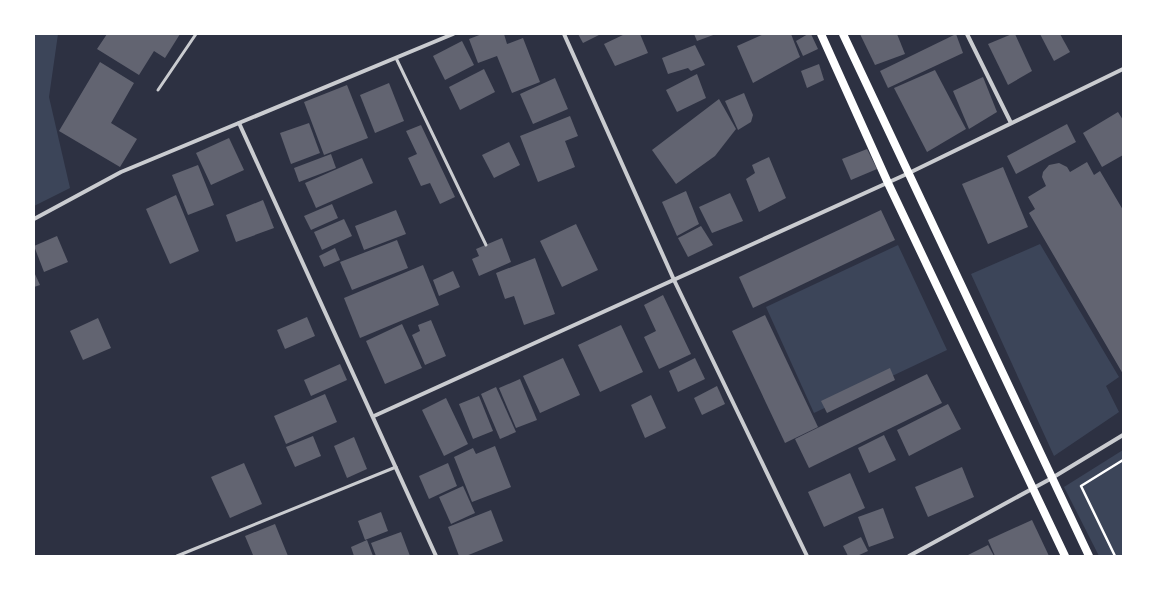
<svg xmlns="http://www.w3.org/2000/svg" width="1157" height="590" viewBox="0 0 1157 590" font-family="'DejaVu Sans',sans-serif">
<style>
.green{fill:#3c4559}
.building{fill:#626471}
.lines{fill:none;stroke-linecap:round;stroke-linejoin:round}
.path{stroke:#fff;stroke-width:2.5}
.service{stroke:#caccd0;stroke-width:3}
.minor{stroke:#caccd0;stroke-width:4}
.secondary{stroke:#fff;stroke-width:8}
</style>
<rect width="100%" height="100%" fill="#2d3142"/>
<g class="green">
<path d="M34,34H58L49,97L70,188L34,206Z"/>
<path d="M1040,244L1119,377L1106,386L1119,412L1054,456L971,274Z"/>
<path d="M898,245L947,350L814,413L766,307Z"/>
<path d="M1123,450V556H1099L1064,487Z"/>
</g>
<g class="building">
<path d="M107,34H180L165,58L154,51L139,75L97,49Z"/>
<path d="M482,34H504L507,44L523,38L540,82L512,93L497,56L478,63L469,39Z"/>
<path d="M578,34H601L583,43Z"/>
<path d="M625,34H640L648,53L615,66L604,44Z"/>
<path d="M694,34H716L697,41Z"/>
<path d="M764,34H791L800,57L753,83L737,46Z"/>
<path d="M808,34H811L818,49L803,56L796,41Z"/>
<path d="M860,34H897L905,54L875,65Z"/>
<path d="M956,34L963,53L888,88L880,71Z"/>
<path d="M1012,34H1015L1032,71L1008,85L988,44Z"/>
<path d="M1040,34H1060L1070,52L1054,61Z"/>
<path d="M462,41L474,65L445,80L433,56Z"/>
<path d="M695,45L705,65L691,71L688,68L668,74L662,58Z"/>
<path d="M100,62L134,83L111,123L137,139L120,167L59,131Z"/>
<path d="M819,64L824,80L807,88L801,71Z"/>
<path d="M484,69L495,92L460,110L449,87Z"/>
<path d="M935,70L966,129L927,152L894,88Z"/>
<path d="M697,74L706,98L677,112L666,90Z"/>
<path d="M983,77L997,112L969,129L953,91Z"/>
<path d="M555,78L568,109L533,124L520,94Z"/>
<path d="M389,83L404,121L375,133L360,95Z"/>
<path d="M347,85L368,138L324,155L304,102Z"/>
<path d="M744,93L753,115L751,122L738,130L725,101Z"/>
<path d="M719,99L736,129L715,156L676,184L652,150Z"/>
<path d="M1118,112L1123,120V155L1102,167L1083,133Z"/>
<path d="M570,116L578,136L565,141L575,167L538,182L520,136Z"/>
<path d="M309,123L320,153L291,164L280,133Z"/>
<path d="M1067,124L1076,142L1016,174L1007,156Z"/>
<path d="M421,125L455,197L440,204L430,183L421,186L408,158L417,154L406,131Z"/>
<path d="M229,138L244,170L211,185L196,153Z"/>
<path d="M509,142L520,165L494,178L482,155Z"/>
<path d="M867,149L877,169L851,180L842,159Z"/>
<path d="M331,154L336,168L299,182L294,168Z"/>
<path d="M769,157L786,198L759,212L746,179L755,173L752,165Z"/>
<path d="M362,158L373,183L316,208L305,183Z"/>
<path d="M1087,162L1094,175L1100,171L1123,210V374L1029,213L1035,209L1028,197L1046,186L1042,177L1043,172L1049,165L1059,163L1067,167L1070,172Z"/>
<path d="M198,165L214,205L188,215L172,175Z"/>
<path d="M1003,167L1028,227L988,244L962,184Z"/>
<path d="M686,191L699,224L677,236L662,202Z"/>
<path d="M730,193L743,221L712,233L699,207Z"/>
<path d="M176,195L199,251L170,264L146,209Z"/>
<path d="M263,200L274,228L236,242L226,215Z"/>
<path d="M332,204L338,218L311,230L304,216Z"/>
<path d="M396,210L406,234L364,250L355,226Z"/>
<path d="M881,210L895,240L753,308L739,277Z"/>
<path d="M344,219L352,236L322,250L314,232Z"/>
<path d="M576,224L598,270L562,287L540,241Z"/>
<path d="M701,226L713,245L688,257L678,238Z"/>
<path d="M57,236L68,262L44,272L34,246Z"/>
<path d="M502,238L511,262L479,276L472,259L479,256L476,249Z"/>
<path d="M397,240L408,268L352,290L340,262Z"/>
<path d="M335,248L340,260L324,267L319,256Z"/>
<path d="M535,258L555,314L524,325L514,296L505,299L496,273Z"/>
<path d="M423,265L439,305L360,338L344,298Z"/>
<path d="M453,271L460,287L439,296L433,280Z"/>
<path d="M34,272L40,285L34,287Z"/>
<path d="M663,295L691,354L659,369L644,337L656,331L644,305Z"/>
<path d="M765,315L818,427L785,443L732,331Z"/>
<path d="M307,317L315,336L285,349L277,330Z"/>
<path d="M98,318L111,348L83,360L70,331Z"/>
<path d="M431,320L446,356L425,365L412,335L420,331L418,325Z"/>
<path d="M402,324L422,368L385,384L366,341Z"/>
<path d="M621,325L643,372L600,392L578,345Z"/>
<path d="M563,358L580,395L540,413L523,376Z"/>
<path d="M695,358L705,379L678,392L669,371Z"/>
<path d="M340,364L347,380L311,396L304,380Z"/>
<path d="M890,368L895,380L827,413L821,401Z"/>
<path d="M927,374L942,403L809,468L795,439Z"/>
<path d="M520,379L537,420L516,428L499,388Z"/>
<path d="M717,386L725,404L702,415L694,398Z"/>
<path d="M496,387L516,432L500,439L481,394Z"/>
<path d="M325,394L337,422L286,444L274,416Z"/>
<path d="M651,395L666,428L645,438L631,405Z"/>
<path d="M479,396L493,431L473,439L459,404Z"/>
<path d="M446,398L468,444L444,456L422,410Z"/>
<path d="M948,404L961,429L909,456L897,430Z"/>
<path d="M884,435L896,460L869,473L858,448Z"/>
<path d="M313,436L321,456L295,467L286,447Z"/>
<path d="M354,437L367,469L347,478L334,446Z"/>
<path d="M495,446L511,487L472,502L454,457L473,448L476,454Z"/>
<path d="M244,463L262,504L230,518L211,477Z"/>
<path d="M448,463L457,486L429,499L419,476Z"/>
<path d="M962,467L974,497L928,517L915,487Z"/>
<path d="M850,473L865,508L824,527L808,492Z"/>
<path d="M463,486L475,513L451,524L439,497Z"/>
<path d="M883,508L894,538L869,547L858,517Z"/>
<path d="M491,510L503,541L466,556H459L448,527Z"/>
<path d="M381,512L388,531L365,540L358,521Z"/>
<path d="M1032,520L1049,556H995L988,540Z"/>
<path d="M275,524L288,556H249L253,555L245,536Z"/>
<path d="M401,532L410,556H376L371,543Z"/>
<path d="M861,537L868,551L857,556H848L843,546Z"/>
<path d="M367,540L373,556H354L351,547Z"/>
<path d="M988,545L994,556H966Z"/>
</g>
<g class="lines">
<path class="path" d="M1115,556L1081,486L1123,460"/>
<g class="service">
<path d="M396,58L486,245"/>
<path d="M158,90L196,34"/>
<path d="M177,556L396,467"/>
</g>
<g class="minor">
<path d="M564,34L674,280L807,556"/>
<path d="M967,34L1011,123"/>
<path d="M239,123L436,556"/>
<path d="M34,219L121,172L453,34"/>
<path d="M374,416L909,173L1123,69"/>
<path d="M909,556L1052,478L1123,435"/>
</g>
<g class="secondary">
<path d="M821,34L888,183L1065,556"/>
<path d="M843,34L1089,556"/>
</g>
</g>
<rect width="1157" height="590" fill="none" stroke="#ffffff" stroke-width="70"/>
</svg>
